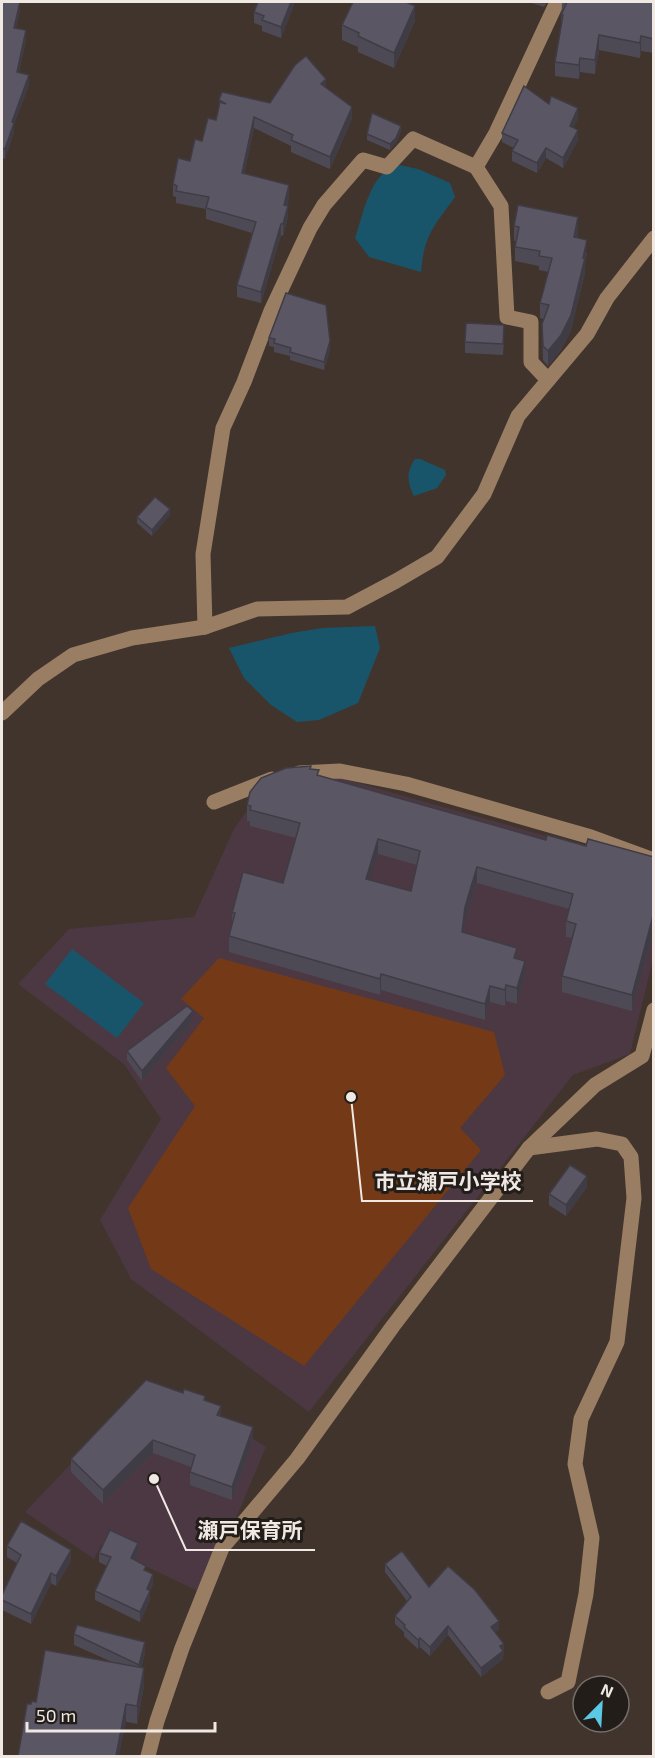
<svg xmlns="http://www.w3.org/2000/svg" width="655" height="1758" viewBox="0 0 655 1758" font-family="'Exo 2','Noto Sans JP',sans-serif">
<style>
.education{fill:#4b3842}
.green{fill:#743a17}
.water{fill:#19556a}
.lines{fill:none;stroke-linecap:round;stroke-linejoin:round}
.minor{stroke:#9a7e63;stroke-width:15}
.wall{fill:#4e4a55;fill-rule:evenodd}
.shaded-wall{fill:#403c45}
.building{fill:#5b5663;stroke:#403c45;stroke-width:1.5;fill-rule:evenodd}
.leader{fill:none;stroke:#f0e8e3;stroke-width:2}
.callout-dot{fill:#f0e8e3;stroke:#231d1a;stroke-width:2}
.callout-label{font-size:21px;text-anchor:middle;font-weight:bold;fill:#f0e8e3;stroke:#231d1a;stroke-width:6;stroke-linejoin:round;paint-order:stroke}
</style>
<rect width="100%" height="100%" fill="#41342d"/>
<g class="education">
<path d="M333,776L653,866V959L630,1054L573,1075L309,1412L131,1279L100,1220L161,1119L124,1064L18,984L69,929L194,917L234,829L266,783Z"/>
<path d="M146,1385L179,1392L266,1447L204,1594L101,1545L94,1559L25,1512Z"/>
</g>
<path class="green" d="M219,958L494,1032L505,1075L460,1128L481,1150L304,1366L151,1269L128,1208L195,1106L166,1068L204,1018L181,999Z"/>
<g class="water">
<path d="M399,165L418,169L450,183L455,197C434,226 424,235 421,272L369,257L355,238C364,213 370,171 399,165Z"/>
<path d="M415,459H420L445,470L446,475L437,488L414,496C407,482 406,472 415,459Z"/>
<path d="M375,626L380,648L358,703L319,720L297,722L271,705L244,678L229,648L292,633L322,628Z"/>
<path d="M72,949L144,1003L117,1038L45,984Z"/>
</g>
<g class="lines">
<g class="minor">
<path d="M476,167L496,133L557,2"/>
<path d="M205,627L203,554L223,428L244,382L271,311L310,228L324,205L363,160L387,167L413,139L476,167L501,206L507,317L531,322V362L548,380"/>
<path d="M2,713L38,679L73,655L132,638L205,627L257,609L347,607L396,581L437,557L484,494L518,416L587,334L607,298L654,238"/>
<path d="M299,773L340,771L406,784L591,837L654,860"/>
<path d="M214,802L272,779"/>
<path d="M529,1148L597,1139L622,1144L631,1157L634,1198L617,1342L581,1419L575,1464L592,1538L586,1594L568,1682L548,1692"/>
<path d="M148,1756L157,1721L182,1648L222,1548L297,1459L393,1326L529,1148L595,1085L642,1056L654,1010"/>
</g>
</g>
<g class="wall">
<path d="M2,2L20,9L16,28L26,40L19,72L29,85L14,124V132L5,159L2,158Z"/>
<path d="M295,2L281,38L262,31V26L254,23V12Z"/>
<path d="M529,2H547L544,7Z"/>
<path d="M562,2H654V53L641,51L640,58L599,50L595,74L580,72L579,79L555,76V62L561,27Z"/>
<path d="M415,21L394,68L358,52V47L342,40V25Z"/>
<path d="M326,87L352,119L330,169L291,152V146L254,128L244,174L289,197L287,206L288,217L283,236L281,235L261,303L237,297V285L252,233L206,219V209L176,203V197L173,196V184L190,161L216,120L219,106V100L270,103Z"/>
<path d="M549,104L578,118L573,128L578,140L563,168L546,158L537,173L512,161V151L514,148L502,142V133Z"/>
<path d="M401,131L396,143L390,150L367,140V134Z"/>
<path d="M514,226L578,232L577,238L587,254L585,262V273L571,330L561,350L548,366L543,360L542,324L544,319L540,318V303L548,272L539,270V266L515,261V247L516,241H514Z"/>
<path d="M504,336L503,355L465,353V342Z"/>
<path d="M269,338L330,350L324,370L290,360V356L274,352V347L269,346Z"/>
<path d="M170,515L152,536L137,523V517Z"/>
<path d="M311,769L319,776L546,840L654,857V928L632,1011L562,992V976L572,938L566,937V921L569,909L477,883L465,923L464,933L517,959L525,977L517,1004L506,1001L505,1006L490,1002L485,1020L381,990L380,995L229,952V936L232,926V913L283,883L296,838L250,826V821H247V805ZM378,854L417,865L411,891L370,880Z"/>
<path d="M193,1021L142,1081L127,1060V1051Z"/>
<path d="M587,1187L566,1216L549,1205V1194Z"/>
<path d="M205,1400L221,1416L253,1441L232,1500L190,1485V1472L191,1467L153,1453L103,1504L71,1472V1459Z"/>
<path d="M7,1546L71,1561L56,1586L51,1583L31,1624L2,1610V1595L17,1563L7,1557Z"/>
<path d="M99,1553H138L134,1560L146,1571L153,1584L150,1591V1600L140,1622L95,1600V1591L107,1566L99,1562Z"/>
<path d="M385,1564L429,1587L499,1630L495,1632L504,1644L503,1659L481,1677L448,1635L430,1656L420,1647L418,1649L404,1636V1632L395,1624V1616L407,1601L385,1572Z"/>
<path d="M74,1634L145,1653L141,1668L144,1686L137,1724L36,1702L112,1662L74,1645Z"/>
</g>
<g class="shaded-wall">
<path d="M20,2V9L14,37V28Z"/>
<path d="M291,2H295L281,38V27Z"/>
<path d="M415,6V21L394,68V53Z"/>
<path d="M26,30V40L17,82V72Z"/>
<path d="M599,35V50L595,74V60Z"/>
<path d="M641,36V51L640,58V43Z"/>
<path d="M580,58V72L579,79V65Z"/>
<path d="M29,75V85L14,124V132L5,159V149L12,122Z"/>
<path d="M326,79V91L321,84Z"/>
<path d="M352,107V119L330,169V157Z"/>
<path d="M578,108V118L570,135V126Z"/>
<path d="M254,117V128L242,185V173Z"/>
<path d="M401,126V131L396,143L390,150V144Z"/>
<path d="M578,130V140L563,168V158Z"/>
<path d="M546,148V158L537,173V163Z"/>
<path d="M289,185V197L284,217V205Z"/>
<path d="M288,206V217L283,236V224Z"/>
<path d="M578,217V232L574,252V237Z"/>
<path d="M281,224V235L261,303V292Z"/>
<path d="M587,240L585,273L571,330L561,350L548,366V351L583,258Z"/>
<path d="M330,341V350L324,370V362Z"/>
<path d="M170,509V515L152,536V530Z"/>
<path d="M378,839V854L366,895V879Z"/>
<path d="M477,867V883L465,923L462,948V932L465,907Z"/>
<path d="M654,912V928L632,1011V995Z"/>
<path d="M525,961V977L517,1004V988Z"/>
<path d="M381,974V990L380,995V979Z"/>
<path d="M506,985V1001L505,1006V990Z"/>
<path d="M490,986V1002L485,1020V1004Z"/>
<path d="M193,1011V1021L142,1081V1071Z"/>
<path d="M587,1176V1187L566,1216V1205Z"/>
<path d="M221,1406V1419L217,1415Z"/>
<path d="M253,1427V1441L232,1500V1487Z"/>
<path d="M153,1440V1453L103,1504V1490Z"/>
<path d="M138,1543V1553L131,1568V1558Z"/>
<path d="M71,1550V1561L56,1586V1576Z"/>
<path d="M51,1573V1583L31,1624V1614Z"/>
<path d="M153,1574V1584L150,1591V1600L140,1622V1612L147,1589Z"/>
<path d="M499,1621V1630L491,1635V1627Z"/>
<path d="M448,1626V1635L430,1656V1647Z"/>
<path d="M420,1638V1647L418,1649V1640Z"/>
<path d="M145,1642V1653L139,1675V1665Z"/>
<path d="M504,1644L503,1659L481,1677V1668L500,1646Z"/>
<path d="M144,1668V1686L137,1724V1706Z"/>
<path d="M126,1704V1722L119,1756H116Z"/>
</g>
<g class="building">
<path d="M2,2H20L14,28L26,30L17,72L29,75L12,122L14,123L5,149L2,148Z"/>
<path d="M258,2H291L281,27L262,20L264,16L254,12Z"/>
<path d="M353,2H406L415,6L394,53L358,36L359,33L342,25Z"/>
<path d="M566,2H654V39L641,36L640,43L599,35L595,60L580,58L579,65L555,62L563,15H561L567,2Z"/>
<path d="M306,56L326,79L321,84L352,107L330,157L291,140L293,135L254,117L242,173L289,185L284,205L288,206L283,224H281L261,292L237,285L256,222L206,208L209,197L176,191L177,186L173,184L178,158L190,161L195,139L202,141L208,118L216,120L220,102L226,104L219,100L222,92L270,103L295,65Z"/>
<path d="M524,86L549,104L551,96L578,108L570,126L578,130L563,158L546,148L537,163L512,151L518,140L502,133Z"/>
<path d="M372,113L401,126L396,138L390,144L367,134Z"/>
<path d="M518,205L578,217L574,237L587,240L583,258H585L571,315L561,335L548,351L543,346L542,324L549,305L540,303L552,258L539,256L540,251L515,247L519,227L514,226Z"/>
<path d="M286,293L326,305L330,341L324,362L290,352L291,348L274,343L275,339L269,338Z"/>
<path d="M466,323L504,325L503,344L465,342Z"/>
<path d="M155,497L170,509L152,530L137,517Z"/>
<path d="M311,766L310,769L319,770L317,775L546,840L547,835L586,846L588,839L654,857V912L632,995L562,976L576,924L566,921L573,894L477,867L465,907L462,932L517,948L514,958L525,961L517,988L506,985L505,990L490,986L485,1004L381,974L380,979L229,936L235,913H232L243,872L283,883L300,823L250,810L251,806L247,805L250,792L261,778L286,768ZM378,839L420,851L411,891L366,879Z"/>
<path d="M187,1006L193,1011L142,1071L127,1051Z"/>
<path d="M570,1165L587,1176L566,1205L549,1194Z"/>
<path d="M146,1380L183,1393L184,1389L205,1396L204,1400L221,1406L217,1415L253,1427L232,1487L190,1472L195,1455L153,1440L103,1490L71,1459Z"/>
<path d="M21,1521L71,1550L56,1576L51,1573L31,1614L2,1600V1595L21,1555L7,1546Z"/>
<path d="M110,1530L138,1543L131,1558L146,1566L144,1570L153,1574L147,1589L150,1591L140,1612L95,1591L111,1557L99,1553Z"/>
<path d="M402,1551L429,1587L448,1566L475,1590L499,1621L491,1627L504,1644L500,1646L503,1651L481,1668L448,1626L430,1647L420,1638L418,1640L404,1627L405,1625L395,1616L411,1597L385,1564Z"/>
<path d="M77,1625L145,1642L139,1665L74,1634Z"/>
<path d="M45,1650L144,1668L137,1706L126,1704L116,1756H18L27,1704H31L32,1701L36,1702Z"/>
</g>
<path class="leader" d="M351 1097L362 1201H533M154 1479L186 1550H315"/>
<g class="callout-dot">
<circle cx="351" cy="1097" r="6"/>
<circle cx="154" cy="1479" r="6"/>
</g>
<g class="callout-label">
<text x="448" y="1189">市立瀬戸小学校</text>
<text x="250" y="1538">瀬戸保育所</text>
</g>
<rect width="655" height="1758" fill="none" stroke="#f0e8e3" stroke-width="6"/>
<g transform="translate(601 1704) rotate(24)"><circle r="28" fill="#231d1a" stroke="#756e6a" stroke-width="1.5"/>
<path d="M0-4.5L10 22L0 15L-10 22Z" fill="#5bc8e6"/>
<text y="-9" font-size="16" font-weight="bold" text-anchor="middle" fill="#f0e8e3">N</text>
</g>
<path d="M27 1722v9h188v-9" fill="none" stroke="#f0e8e3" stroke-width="3"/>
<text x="36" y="1722" font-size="18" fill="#f0e8e3" stroke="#231d1a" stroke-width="4.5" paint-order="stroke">50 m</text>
</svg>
